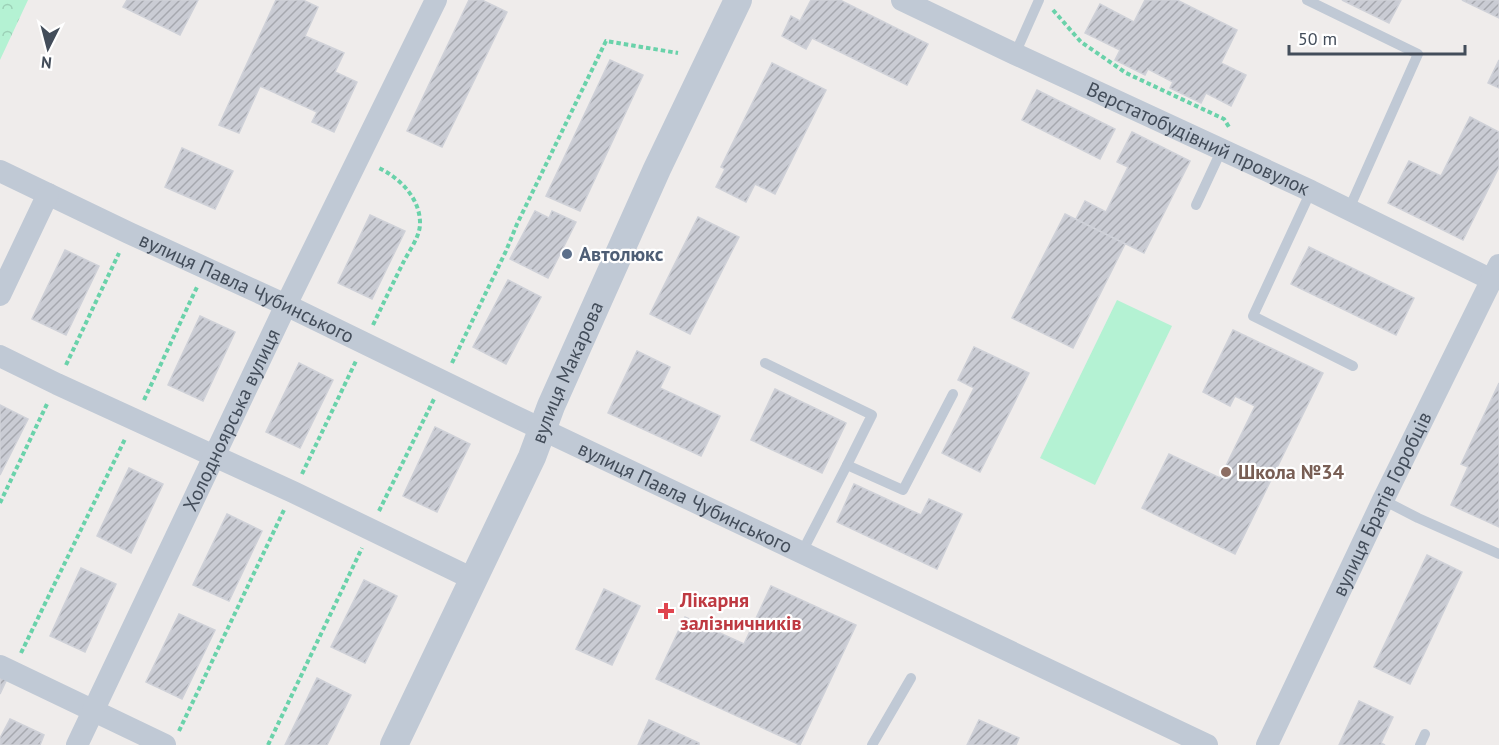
<svg xmlns="http://www.w3.org/2000/svg" width="1499" height="745" viewBox="0 0 1499 745" font-family="'PT Sans',sans-serif">
<style>
.park{fill:url(#park-crowns)}
.pitch{fill:#b4f2d3}
.building{fill:url(#building-hatch);stroke:#cfd1d8;stroke-width:1.5}
.lines{fill:none;stroke-linecap:round;stroke-linejoin:round}
.path{stroke:#6ad2aa;stroke-width:4;stroke-dasharray:4.5 3;stroke-linecap:butt}
.service{stroke:#c0c9d5;stroke-width:10}
.minor{stroke:#c0c9d5;stroke-width:22}
.tertiary{stroke:#c0c9d5;stroke-width:28}
.service-dot{fill:#5c6f8a;stroke:#fff;stroke-width:2}
.education-dot{fill:#8d6e63;stroke:#fff;stroke-width:2}
.health-dot{fill:#e0444e;stroke:#fff;stroke-width:2}
.labels{text-anchor:middle;stroke-width:4.5;stroke-linejoin:round;paint-order:stroke}
.street-label{font-size:20px;fill:#434d5a;stroke:#fff}
.service-label{font-size:20px;font-weight:bold;fill:#4e5e75;stroke:#fff;text-anchor:start}
.education-label{font-size:20px;font-weight:bold;fill:#785e54;stroke:#fff;text-anchor:start}
.health-label{font-size:20px;font-weight:bold;fill:#be3a42;stroke:#fff;text-anchor:start}
</style>
<defs>
<pattern id="park-crowns" width="20" height="18" patternUnits="userSpaceOnUse" patternTransform="scale(1.5)"><rect width="20" height="18" fill="#b4f2d3"/><path d="M2 6a3 3 0 1 1 6 0M12 15a3 3 0 1 1 6 0" fill="none" stroke="#9cd1b7"/></pattern>
<pattern id="building-hatch" width="6" height="6" patternUnits="userSpaceOnUse" patternTransform="scale(1.5)"><rect width="6" height="6" fill="#caccd4"/><path d="M-1 1l2-2M0 6l6-6M5 7l2-2" fill="none" stroke="#a6a8af"/></pattern>
</defs>
<rect width="100%" height="100%" fill="#efeceb"/>
<path class="park" d="M0,0H28L0,60Z"/>
<path class="pitch" d="M1117,300L1172,326L1095,485L1040,458Z"/>
<g class="building">
<path d="M127,0H198L180,35L123,7Z"/>
<path d="M276,0H303L318,7L305,36L344,53L335,72L357,82L334,132L312,122L317,112L260,86L239,133L219,125Z"/>
<path d="M469,0H482L507,12L442,147L407,131Z"/>
<path d="M811,0H840L928,44L907,85L812,38L806,49L782,36L791,16L800,21Z"/>
<path d="M1145,0H1177L1237,30L1221,63L1246,75L1231,106L1206,93L1201,103L1170,88L1173,82L1148,69L1145,75L1115,60L1120,50L1085,33L1100,4L1134,22Z"/>
<path d="M1342,0H1401L1389,23Z"/>
<path d="M1462,0H1499V18Z"/>
<path d="M610,60L643,75L580,211L546,196Z"/>
<path d="M1499,60V88L1488,83Z"/>
<path d="M772,63L826,90L775,194L755,184L746,202L716,187L725,169L721,167Z"/>
<path d="M1037,90L1115,129L1100,159L1022,120Z"/>
<path d="M1470,117L1499,132V167L1463,240L1388,203L1409,161L1441,176Z"/>
<path d="M1132,132L1190,161L1144,253L1076,219L1085,201L1106,212L1128,167L1117,162Z"/>
<path d="M182,148L233,171L215,209L165,187Z"/>
<path d="M535,211L549,218L552,211L576,222L548,278L510,259Z"/>
<path d="M1065,214L1125,244L1073,348L1012,318Z"/>
<path d="M370,215L405,231L372,299L338,283Z"/>
<path d="M698,217L739,237L690,334L650,314Z"/>
<path d="M1309,247L1414,298L1396,335L1291,284Z"/>
<path d="M65,250L99,266L66,335L32,319Z"/>
<path d="M508,280L541,297L506,364L473,347Z"/>
<path d="M200,316L235,332L203,401L168,385Z"/>
<path d="M1233,330L1323,373L1235,554L1142,508L1169,454L1220,478L1255,406L1235,396L1230,406L1203,392Z"/>
<path d="M974,347L1029,373L980,472L942,453L974,388L958,380Z"/>
<path d="M637,351L670,367L660,388L720,416L701,456L608,413Z"/>
<path d="M299,363L333,380L300,448L266,432Z"/>
<path d="M1499,383V527L1451,505L1468,467L1461,464Z"/>
<path d="M775,389L846,423L822,473L751,440Z"/>
<path d="M0,405L28,419L0,475Z"/>
<path d="M435,427L470,444L437,512L403,496Z"/>
<path d="M129,468L163,484L131,553L97,536Z"/>
<path d="M854,484L921,515L929,499L962,514L937,569L837,522Z"/>
<path d="M227,514L262,531L229,601L193,585Z"/>
<path d="M1427,555L1462,572L1410,684L1374,667Z"/>
<path d="M81,568L116,584L85,652L50,636Z"/>
<path d="M364,580L397,596L365,663L331,647Z"/>
<path d="M771,586L856,625L800,745L656,679L685,617L744,644Z"/>
<path d="M604,589L640,606L612,665L576,649Z"/>
<path d="M179,614L215,630L182,699L146,682Z"/>
<path d="M0,676L7,679L0,694Z"/>
<path d="M317,678L351,695L327,745H285Z"/>
<path d="M1359,701L1393,717L1381,743L1385,745H1339Z"/>
<path d="M10,719L44,735L40,745H0V738Z"/>
<path d="M649,720L699,743V745H638Z"/>
<path d="M979,720L1019,738L1016,745H967Z"/>
</g>
<g class="lines">
<g class="path">
<path d="M1053,10L1081,42L1126,73L1224,119L1229,127"/>
<path d="M373,325C383,304 393,283 403,263C409,251 419,238 420,225C421,199 400,178 379,168"/>
<path d="M452,363L506,251L517,224L606,41L678,53"/>
<path d="M66,365L119,253"/>
<path d="M144,400L197,287"/>
<path d="M302,474L356,361"/>
<path d="M0,503L47,404"/>
<path d="M379,511L434,399"/>
<path d="M21,653L125,439"/>
<path d="M179,731L284,510"/>
<path d="M268,745L362,548"/>
</g>
<g class="service">
<path d="M1307,0L1418,54L1349,209"/>
<path d="M1015,54L1039,0"/>
<path d="M1311,191L1253,316L1353,366"/>
<path d="M1196,205L1222,149"/>
<path d="M765,363L872,415L847,465"/>
<path d="M1383,500L1418,518L1499,554"/>
<path d="M802,552L847,465L903,490L953,394"/>
<path d="M872,745L911,678"/>
<path d="M1420,745L1425,734"/>
</g>
<g class="minor">
<path id="s1" d="M902,0L1015,54L1311,191L1492,280"/>
<path id="s2" d="M0,171L129,233L286,305L514,416L1207,745"/>
<path d="M0,295L48,194"/>
<path d="M0,356L57,384L293,492L473,579"/>
<path d="M0,666L165,745"/>
<path id="s3" d="M77,745L286,305L436,0"/>
<path id="s4" d="M1267,745L1383,500L1499,265"/>
</g>
<path class="tertiary" id="s5" d="M394,745L532,457L551,406L657,169L738,0"/>
</g>
<circle class="service-dot" cx="567" cy="254" r="6"/>
<circle class="education-dot" cx="1226" cy="472" r="6"/>
<path class="health-dot" d="M663 602h6v6h6v6h-6v6h-6v-6h-6v-6h6z"/>
<g class="labels">
<g class="street-label">
<text dy="7" stroke="none"><textPath href="#s1" startOffset="327">Верстатобудівний провулок</textPath></text>
<text dy="7" stroke="none"><textPath href="#s2" startOffset="273">вулиця Павла Чубинського</textPath></text>
<text dy="7" stroke="none"><textPath href="#s5" startOffset="411">вулиця Макарова</textPath></text>
<text dy="7" stroke="none"><textPath href="#s3" startOffset="360">Холодноярська вулиця</textPath></text>
<text dy="7" stroke="none"><textPath href="#s2" startOffset="759">вулиця Павла Чубинського</textPath></text>
<text dy="7" stroke="none"><textPath href="#s4" startOffset="267">вулиця Братів Горобців</textPath></text>
</g>
<g class="service-label">
<text x="579" y="261">Автолюкс</text>
</g>
<g class="education-label">
<text x="1238" y="479">Школа №34</text>
</g>
<g class="health-label">
<text x="680" y="607">Лікарня<tspan x="680" dy="23">залізничників</tspan></text>
</g>
</g>
<g transform="translate(48 48) rotate(186)" stroke="#ffffff" stroke-width="4.5" paint-order="stroke">
<path d="M0-4.5L10 22L0 15L-10 22Z" fill="#434d5a"/>
<text y="-9" font-size="16" font-weight="bold" text-anchor="middle" fill="#434d5a">N</text>
</g>
<path d="M1289 45v9h176v-9" fill="none" stroke="#434d5a" stroke-width="3"/>
<text x="1298" y="45" font-size="18" fill="#434d5a" stroke="#ffffff" stroke-width="4.5" paint-order="stroke">50 m</text>
</svg>
